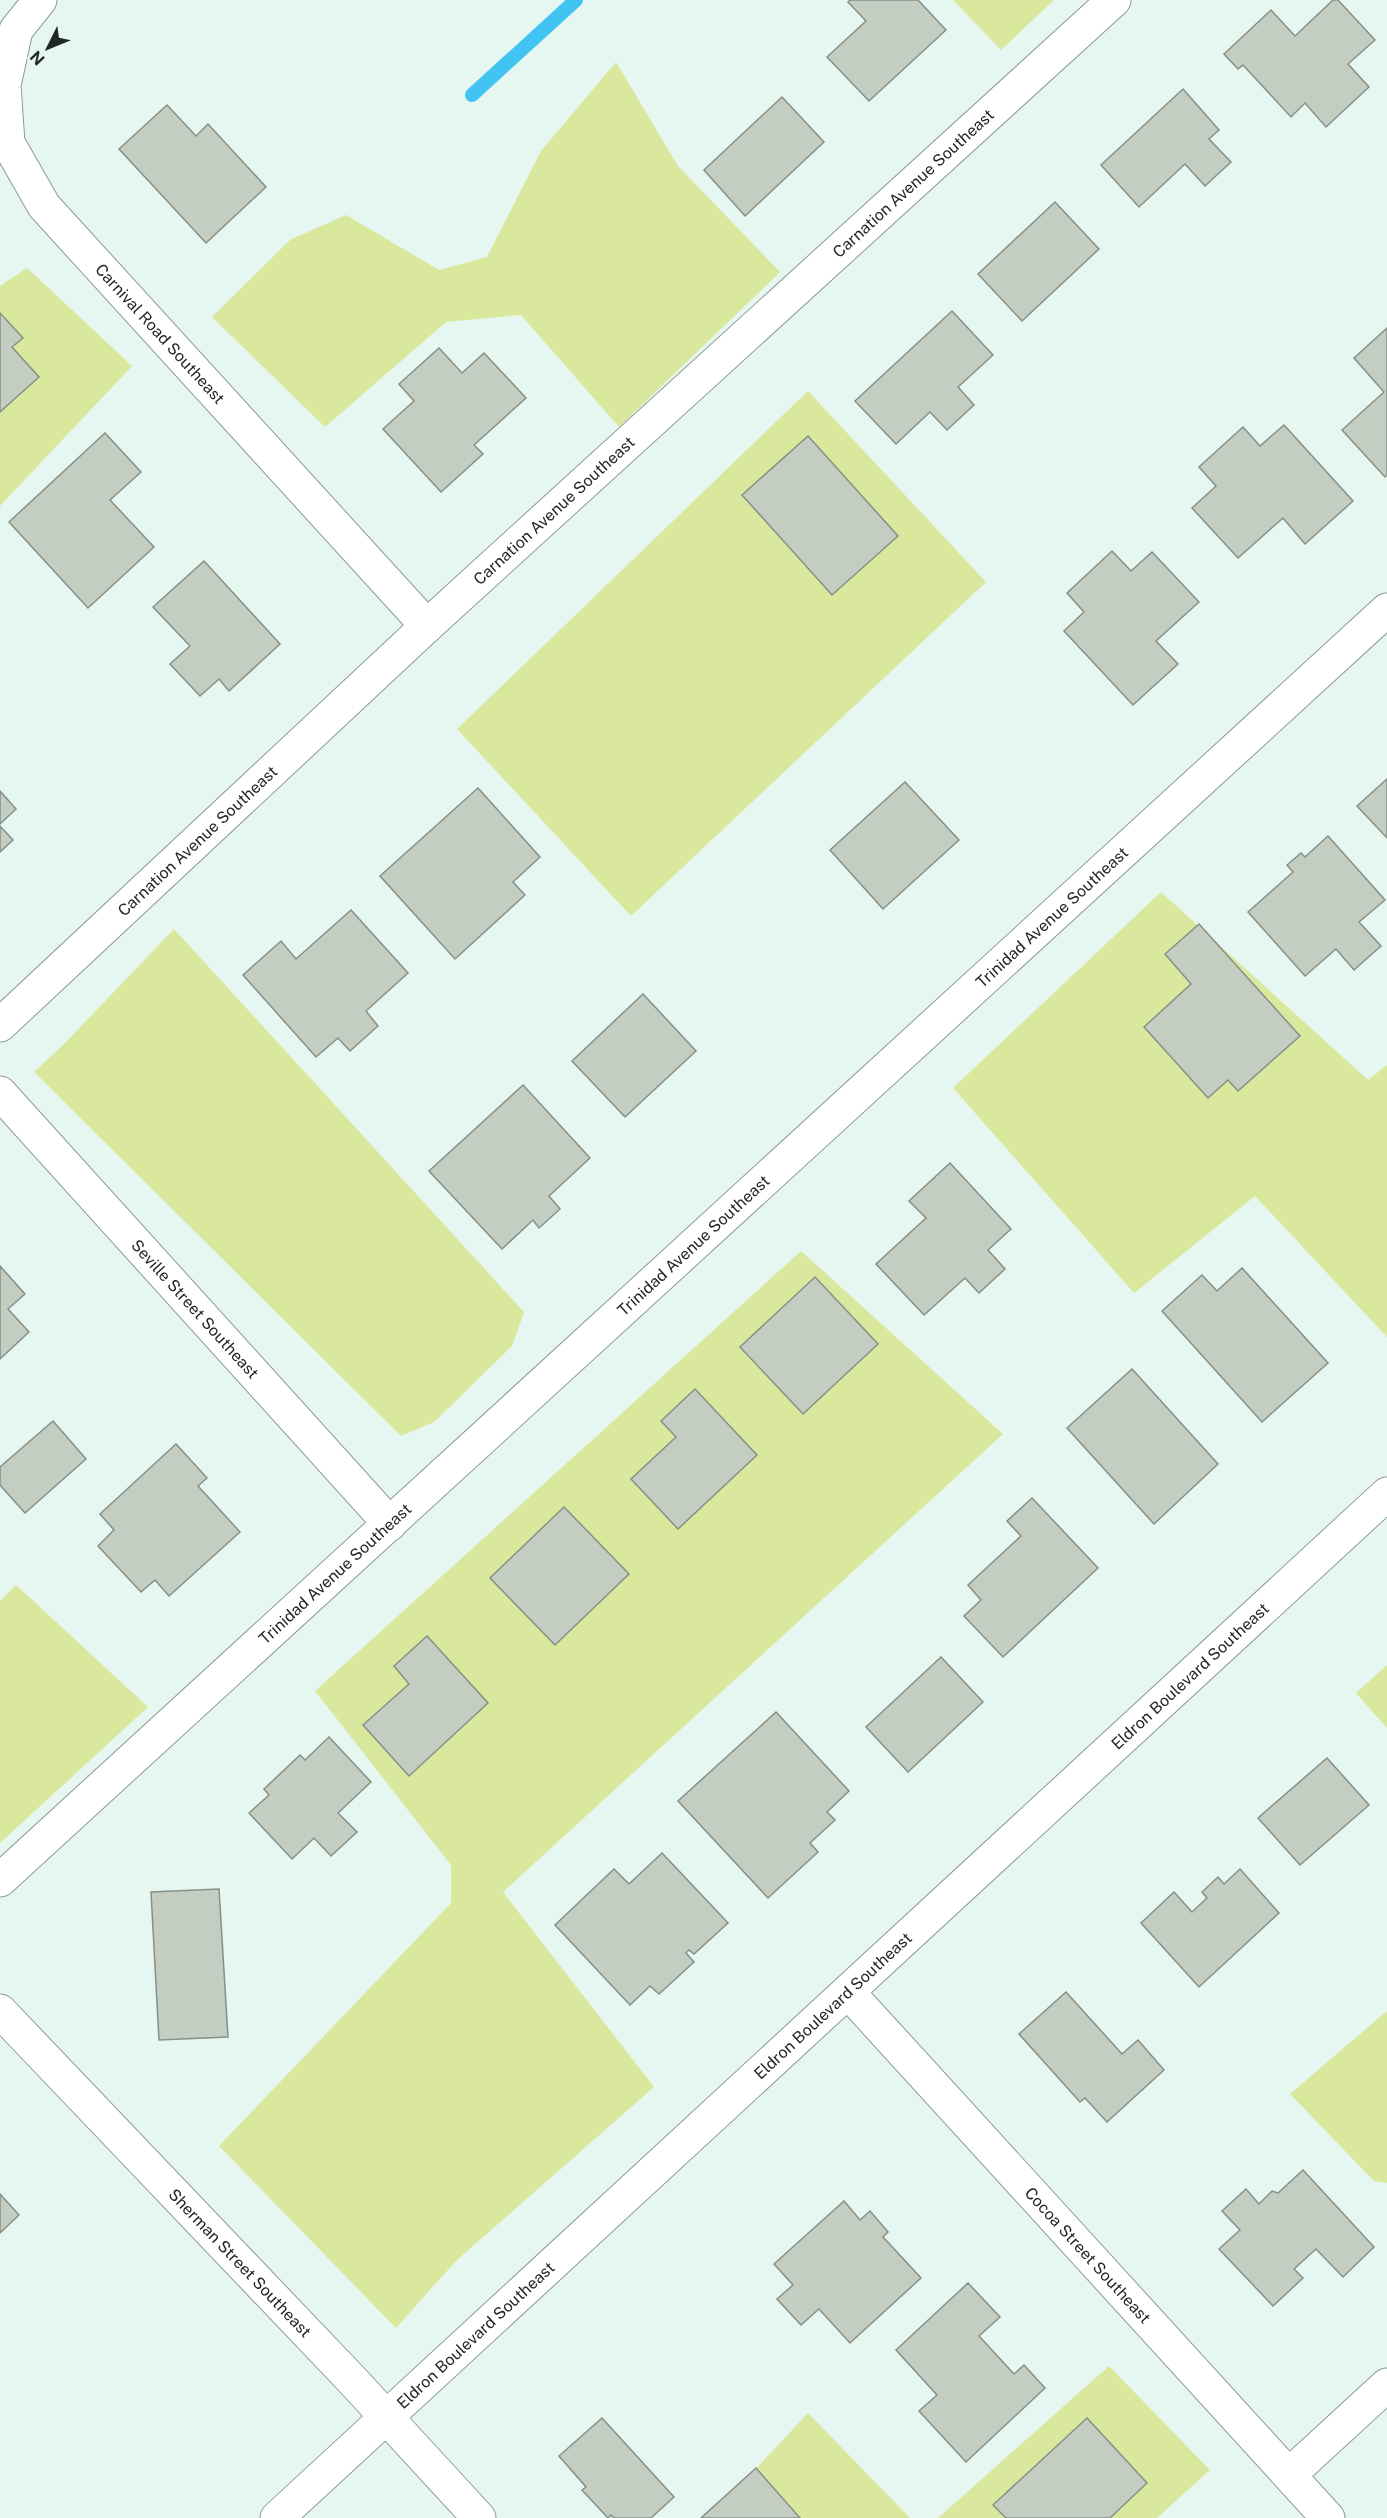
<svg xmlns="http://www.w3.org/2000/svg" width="1387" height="2518" viewBox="0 0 1387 2518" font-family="'Public Sans',sans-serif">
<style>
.green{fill:#dae89d}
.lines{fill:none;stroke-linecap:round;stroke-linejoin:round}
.stream{stroke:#41c4f1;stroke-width:14}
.building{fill:#c3cdc2;stroke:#869086;stroke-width:1.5}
.minor-casing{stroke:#8c9b95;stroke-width:35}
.minor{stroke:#fff;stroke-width:33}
.labels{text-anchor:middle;stroke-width:5;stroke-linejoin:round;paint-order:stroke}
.street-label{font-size:16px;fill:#212724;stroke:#e6f6f0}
</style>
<rect width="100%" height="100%" fill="#e6f6f0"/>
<g class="green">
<path d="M953,0H1054L1001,50Z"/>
<path d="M616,62L678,166L780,272L619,427L521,315L446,322L325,427L212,317L290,240L346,215L439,270L487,257L541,151Z"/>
<path d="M27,268L132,366L0,506V286Z"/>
<path d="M808,391L986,582L631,916L457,729Z"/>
<path d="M1161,892L1368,1080L1387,1065V1337L1255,1196L1134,1293L953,1088Z"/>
<path d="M174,929L524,1312L512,1346L434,1422L401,1436L34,1072L64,1044Z"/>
<path d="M801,1251L1003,1434L503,1892L654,2087L456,2261L396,2328L219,2146L451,1903V1865L315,1691Z"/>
<path d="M16,1585L148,1707L0,1843V1601Z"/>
<path d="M1387,1665V1728L1356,1693Z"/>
<path d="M1387,2011V2183L1374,2181L1290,2094Z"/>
<path d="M1109,2366L1210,2470L1157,2518H938Z"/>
<path d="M808,2413L910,2518H710Z"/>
</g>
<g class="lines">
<path class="stream" d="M472,95L576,0"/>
</g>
<g class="building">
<path d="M850,0H918L946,30L869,101L827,57L866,21L848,2Z"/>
<path d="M1333,0H1338L1375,40L1348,64L1369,87L1326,127L1305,103L1291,117L1243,65L1238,69L1224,54L1271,10L1295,36Z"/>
<path d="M1183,89L1219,130L1209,139L1231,162L1205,186L1185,164L1139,207L1101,165Z"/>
<path d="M782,97L824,142L745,216L704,170Z"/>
<path d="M167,105L196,136L208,124L266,187L206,243L119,149Z"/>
<path d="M1055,202L1099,249L1022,321L978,274Z"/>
<path d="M952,311L993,355L958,387L974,405L947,430L930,412L896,444L855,401Z"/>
<path d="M0,313L23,338L12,347L39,377L0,412Z"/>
<path d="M1387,328V475L1385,477L1342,430L1384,392L1354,358Z"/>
<path d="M439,348L462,373L484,353L526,398L474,445L483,454L441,492L383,429L414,401L399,384Z"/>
<path d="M1284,425L1353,501L1305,544L1283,518L1238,558L1192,508L1216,486L1199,467L1243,427L1260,446Z"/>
<path d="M105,433L141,472L110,500L154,547L88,608L9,522Z"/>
<path d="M808,436L898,536L832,595L742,495Z"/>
<path d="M1112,551L1131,571L1152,552L1199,602L1156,641L1178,664L1133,705L1064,631L1084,612L1067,593Z"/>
<path d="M204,561L280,644L229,691L219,679L200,696L170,664L190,646L153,607Z"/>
<path d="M1387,779V838L1357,806Z"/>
<path d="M905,782L959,840L883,909L830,850Z"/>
<path d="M478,788L540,857L513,882L525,895L455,959L380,876Z"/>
<path d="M0,791L16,809L0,824Z"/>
<path d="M0,826L13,840L0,852Z"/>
<path d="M1328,836L1385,900L1359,922L1381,946L1354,970L1336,949L1305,976L1248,912L1293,872L1287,865L1301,853L1305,857Z"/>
<path d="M351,910L408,973L366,1011L378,1026L350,1051L338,1038L316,1057L243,975L281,941L296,959Z"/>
<path d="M1199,924L1300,1036L1238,1091L1228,1080L1208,1098L1144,1027L1191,984L1165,954Z"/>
<path d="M643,994L696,1051L625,1117L572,1061Z"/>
<path d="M523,1085L590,1158L549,1196L560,1209L539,1228L533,1220L502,1249L429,1171Z"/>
<path d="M950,1163L1011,1229L988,1250L1005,1269L979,1293L965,1278L924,1315L876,1264L926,1218L909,1201Z"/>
<path d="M0,1266L25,1294L8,1309L29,1332L0,1359Z"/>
<path d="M1242,1268L1328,1363L1262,1422L1162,1311L1202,1275L1217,1291Z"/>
<path d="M815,1277L878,1344L803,1414L740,1347Z"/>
<path d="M1132,1369L1218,1464L1154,1524L1067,1428Z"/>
<path d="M695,1389L757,1455L678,1529L631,1479L676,1437L661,1421Z"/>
<path d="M53,1421L86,1459L25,1513L0,1485V1467Z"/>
<path d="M176,1444L207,1478L198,1486L240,1532L169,1596L155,1580L141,1592L98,1546L114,1530L100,1514Z"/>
<path d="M1032,1498L1098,1568L1003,1657L964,1616L981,1600L968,1585L1021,1536L1007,1521Z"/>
<path d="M564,1507L629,1574L555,1645L490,1578Z"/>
<path d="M427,1636L488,1703L409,1776L363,1725L409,1684L394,1666Z"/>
<path d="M941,1657L983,1702L908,1772L866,1727Z"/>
<path d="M776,1712L849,1791L827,1812L835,1820L810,1843L818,1852L768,1898L678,1801Z"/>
<path d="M329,1737L371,1782L338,1813L357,1832L331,1856L314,1838L292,1859L249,1813L269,1795L264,1789L300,1755L305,1760Z"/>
<path d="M1327,1758L1369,1805L1300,1865L1258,1818Z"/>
<path d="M662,1853L728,1923L694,1954L689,1950L686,1953L694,1962L659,1994L650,1986L630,2005L555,1925L614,1869L629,1884Z"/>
<path d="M1240,1869L1279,1913L1199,1987L1141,1923L1174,1892L1192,1912L1207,1898L1202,1892L1218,1877L1224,1884Z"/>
<path d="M219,1889L228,2037L159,2040L151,1892Z"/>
<path d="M1066,1992L1122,2054L1138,2040L1164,2070L1107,2122L1085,2098L1080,2102L1019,2034Z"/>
<path d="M1303,2170L1374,2247L1343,2277L1316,2249L1294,2269L1303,2278L1273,2306L1219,2249L1240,2230L1222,2211L1246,2189L1259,2204L1272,2191L1278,2193Z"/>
<path d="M0,2194L19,2215L0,2233Z"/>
<path d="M844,2201L860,2220L870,2211L888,2232L883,2237L921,2278L850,2343L819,2309L801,2325L777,2299L793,2285L774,2264Z"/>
<path d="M968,2283L1000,2317L979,2336L1014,2374L1024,2365L1045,2388L966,2462L919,2411L937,2395L896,2350Z"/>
<path d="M602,2418L674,2497L651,2518H614L611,2515L608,2518L582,2490L586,2487L559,2456Z"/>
<path d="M1087,2418L1147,2483L1110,2518H1006L993,2505Z"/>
<path d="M756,2468L800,2518H701Z"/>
</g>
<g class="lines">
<g class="minor-casing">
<g id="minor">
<path id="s1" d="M40,0L16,30L4,85L8,143L44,206L427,626"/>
<path id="s2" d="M0,1025L427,626L1114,0"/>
<path id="s3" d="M0,1093L390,1524"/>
<path id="s4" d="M0,1880L1387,610"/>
<path id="s5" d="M848,1992L1328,2518"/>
<path id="s6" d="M0,2011L354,2382L479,2518"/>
<path d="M1289,2475L1387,2385"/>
<path id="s7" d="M277,2518L1387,1494"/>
</g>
</g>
<use href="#minor" class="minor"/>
</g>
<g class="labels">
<g class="street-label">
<text dy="6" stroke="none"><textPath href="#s2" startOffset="1242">Carnation Avenue Southeast</textPath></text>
<text dy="6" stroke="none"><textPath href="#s1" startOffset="398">Carnival Road Southeast</textPath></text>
<text dy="6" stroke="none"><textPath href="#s2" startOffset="756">Carnation Avenue Southeast</textPath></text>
<text dy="6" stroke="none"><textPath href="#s2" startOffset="270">Carnation Avenue Southeast</textPath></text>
<text dy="6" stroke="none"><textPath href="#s4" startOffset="1426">Trinidad Avenue Southeast</textPath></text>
<text dy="6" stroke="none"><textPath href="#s4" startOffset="940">Trinidad Avenue Southeast</textPath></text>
<text dy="6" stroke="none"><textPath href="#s3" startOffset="291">Seville Street Southeast</textPath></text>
<text dy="6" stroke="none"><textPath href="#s4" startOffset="454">Trinidad Avenue Southeast</textPath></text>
<text dy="6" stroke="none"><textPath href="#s7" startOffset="1242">Eldron Boulevard Southeast</textPath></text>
<text dy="6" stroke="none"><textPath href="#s7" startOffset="756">Eldron Boulevard Southeast</textPath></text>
<text dy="6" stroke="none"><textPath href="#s5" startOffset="356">Cocoa Street Southeast</textPath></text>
<text dy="6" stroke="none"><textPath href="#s6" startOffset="348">Sherman Street Southeast</textPath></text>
<text dy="6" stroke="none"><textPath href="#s7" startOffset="270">Eldron Boulevard Southeast</textPath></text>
</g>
</g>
<g transform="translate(48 48) rotate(227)" stroke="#e6f6f0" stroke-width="4.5" paint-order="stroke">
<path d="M0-4.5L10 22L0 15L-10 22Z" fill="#212724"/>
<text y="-9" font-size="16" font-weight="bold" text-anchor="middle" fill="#212724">N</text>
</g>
</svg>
